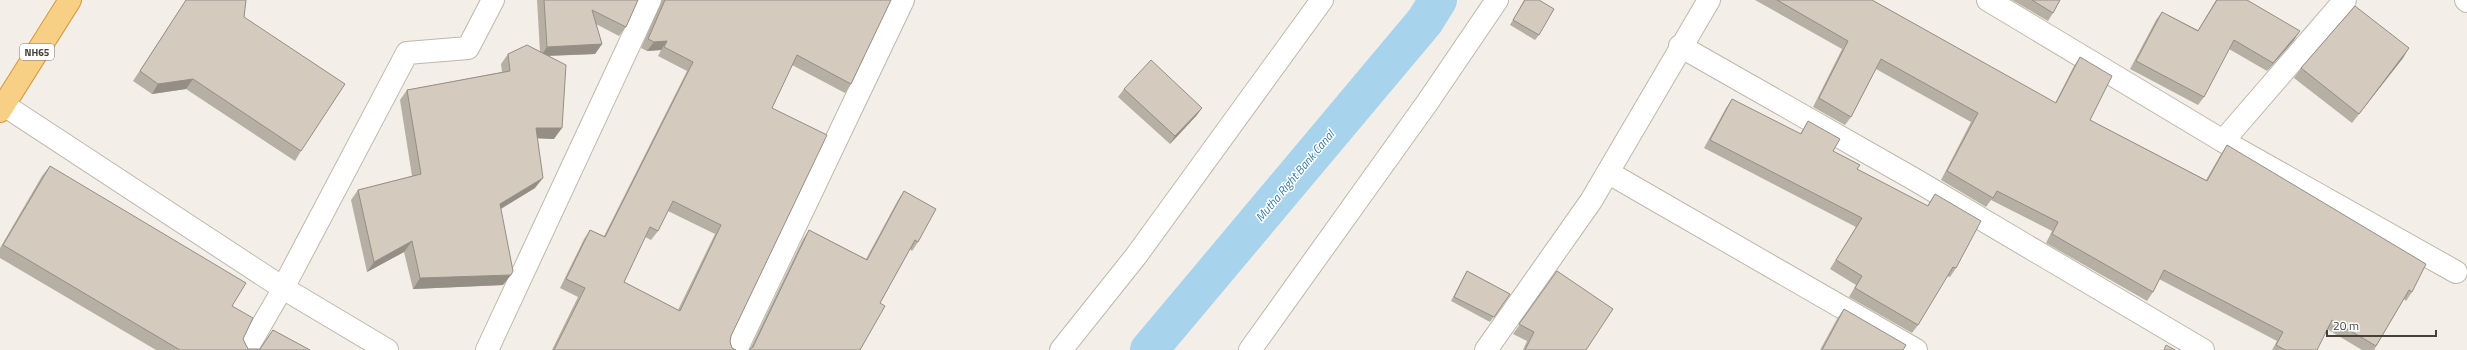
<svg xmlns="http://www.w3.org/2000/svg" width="2467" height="350" viewBox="0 0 2467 350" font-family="'Titillium Web',sans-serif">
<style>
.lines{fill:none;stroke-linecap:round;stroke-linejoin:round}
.canal{stroke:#a7d3ed;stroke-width:38}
.service-casing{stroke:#beb7ab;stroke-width:22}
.minor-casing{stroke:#beb7ab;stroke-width:24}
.trunk-casing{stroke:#d6993f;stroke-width:24}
.service{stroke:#fff;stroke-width:20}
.minor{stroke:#fff;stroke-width:22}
.trunk{stroke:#f8d085;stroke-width:22}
.wall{fill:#b6afa3;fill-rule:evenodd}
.shaded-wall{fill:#948e85}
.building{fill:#d4cbbe;stroke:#948e85;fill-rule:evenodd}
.labels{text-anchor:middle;stroke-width:3;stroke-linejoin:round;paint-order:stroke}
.shield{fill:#fff;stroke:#7e7973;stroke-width:1}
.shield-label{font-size:10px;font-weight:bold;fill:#464037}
.water-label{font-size:12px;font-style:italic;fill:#337aa5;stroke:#fff}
</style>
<rect width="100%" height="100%" fill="#f3efe8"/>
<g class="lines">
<path class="canal" d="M1149,350L1425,21L1438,0"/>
<g class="service-casing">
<path id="service" d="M247,350L283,288"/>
</g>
<g class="minor-casing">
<g id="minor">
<path d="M1988,0L2223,141L2456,272"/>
<path d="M2466,0L2467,1"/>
<path d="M1680,46L1912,178L2203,350"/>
<path d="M4,105L283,288L387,350"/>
<path d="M2223,141L2345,0"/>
<path d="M1609,173L1916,350"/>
<path d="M283,288L407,53L468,48L493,0"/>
<path d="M487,350L650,0"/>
<path d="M736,350L903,0"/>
<path d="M1061,350L1136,256L1322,0"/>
<path d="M1250,350L1427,103L1497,0"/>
<path d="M1486,350L1591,201L1709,0"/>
</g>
</g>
<g class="trunk-casing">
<path id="trunk" d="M0,111L70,0"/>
</g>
<use href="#service" class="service"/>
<use href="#minor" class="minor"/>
<use href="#trunk" class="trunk"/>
</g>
<g class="wall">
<path d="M186,0H246L244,17L301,151L295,161L186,89L152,94L133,81Z"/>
<path d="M537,0H638L626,27L619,36L596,24L602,44L595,54L548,56L554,139L537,138L535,188L501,209L503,285L413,289L404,252L367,272L351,200L358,190L412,176L400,100L407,90L502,72L501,64L508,54L540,52Z"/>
<path d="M662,0H891L851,84L845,93L792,65L772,108L730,342L732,348L736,350H552L578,297L560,288L584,239L590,230L604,236L687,71L658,56L661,50L647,51L641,48ZM668,211L715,234L678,310L624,282L645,237L651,240L658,231Z"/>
<path d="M1524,0H1539V35L1535,40L1510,25Z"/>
<path d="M1755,0H1872L2055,103L2074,66L2080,57L2090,120L2206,180L2221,154L2227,145L2412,292L2406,301L2404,299L2374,350H2362L2327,329L2317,350H2272L2277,341L2159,279L2153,292L2147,301L2046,243L2052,231L1991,200L1986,207L1941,180L1971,122L1876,69L1851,117L1845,125L1813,107L1842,49Z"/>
<path d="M2012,0H2060L2053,13L2048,21Z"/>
<path d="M2216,0H2247L2294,40L2267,71L2229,49L2204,97L2198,105L2130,69L2156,20L2162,12L2198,30Z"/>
<path d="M2403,58L2352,123L2294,78L2301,68Z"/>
<path d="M1124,89L1202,108L1196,116L1170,144L1118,97Z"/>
<path d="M1732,99L1800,134L1808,121L1833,151L1857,169L1927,206L1935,194L1956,268L1950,277L1947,276L1918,325L1912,333L1849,297L1856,285L1830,269L1856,227L1704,148L1726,108Z"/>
<path d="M50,166L232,306L243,339L248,349H260L273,330L310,350H156L0,258V248L42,176Z"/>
<path d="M904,191L918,242L912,251L910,249L880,303L750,349L803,239L809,230L866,259L898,200Z"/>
<path d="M1467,271L1510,294L1490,322L1451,301L1464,276Z"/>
<path d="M1557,271L1586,350H1523L1527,341L1513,334Z"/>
<path d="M1844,309L1903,350H1820L1837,319Z"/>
</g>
<g class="shaded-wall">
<path d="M2300,31L2294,40L2267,71L2273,63Z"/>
<path d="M667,41L661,50L647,51L654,42Z"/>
<path d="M602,44L595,54L541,56L547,47Z"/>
<path d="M2409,48L2403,58L2352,123L2359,114Z"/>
<path d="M193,79L186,89L152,94L158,84Z"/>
<path d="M1202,108L1196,116L1170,144L1175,136Z"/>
<path d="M536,128H562L554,139L529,138Z"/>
<path d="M543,178L535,188L492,214L500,204Z"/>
<path d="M412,241L404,252L367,272L374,262Z"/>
<path d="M511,275L503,285L413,289L420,278Z"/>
</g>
<g class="building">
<path d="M186,0H246L244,17L345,84L301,151L193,79L158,84L140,71Z"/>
<path d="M544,0H638L626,27L592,10L602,44L547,47Z"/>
<path d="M665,0H891L851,84L797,55L772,108L827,135L731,336L730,342L732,348L736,350H554L585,288L566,279L590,230L605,237L693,62L664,47L667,41L654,42L648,39ZM673,201L721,225L680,311L624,282L650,227L658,231Z"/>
<path d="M1525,0H1539L1554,9L1539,35L1513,20Z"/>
<path d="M1777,0H1872L2056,103L2080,57L2112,76L2090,120L2207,181L2227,145L2426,264L2412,292L2409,290L2376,346L2332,320L2317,350H2285L2276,345L2283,332L2164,270L2153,292L2052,234L2058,222L1997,191L1993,198L1947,171L1978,113L1881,59L1851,117L1819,98L1848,41Z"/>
<path d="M2032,0H2060L2053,13Z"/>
<path d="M2217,0H2247L2300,31L2273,63L2234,40L2204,97L2136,61L2162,12L2198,31Z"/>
<path d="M2355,6L2409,48L2359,114L2301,68Z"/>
<path d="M527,45L566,65L562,128H536L543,178L500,204L513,271L511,275L420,278L412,241L374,262L358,190L421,174L407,90L510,71L508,54Z"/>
<path d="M1151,60L1202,108L1175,136L1124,89Z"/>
<path d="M1732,99L1801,134L1808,121L1840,139L1833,151L1860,165L1857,169L1928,206L1935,194L1981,221L1956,268L1953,267L1918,325L1855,288L1862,276L1836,260L1862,218L1710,140Z"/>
<path d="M50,166L246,283L232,306L253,318L243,339L248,349H260L273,330L310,350H180L3,245Z"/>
<path d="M904,191L936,209L918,242L915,240L880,303L885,306L860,350H749L753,347L809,230L867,260Z"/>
<path d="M1467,271L1510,294L1494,317L1454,297Z"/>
<path d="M1557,271L1613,309L1586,350H1525L1534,332L1519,324Z"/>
<path d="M1844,309L1906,345L1903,350H1822Z"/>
<path d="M2166,345L2175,350H2164Z"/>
</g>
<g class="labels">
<rect class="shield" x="20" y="44" width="34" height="16" rx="3"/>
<g class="shield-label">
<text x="37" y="56">NH65</text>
</g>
<g class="water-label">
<text transform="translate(1295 176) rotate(-50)" y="4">Mutha Right Bank Canal</text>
</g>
</g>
<path d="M2327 330v6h109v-6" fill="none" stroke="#464037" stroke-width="2"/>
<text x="2333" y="330" font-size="12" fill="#464037" stroke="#ffffff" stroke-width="3" paint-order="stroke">20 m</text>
</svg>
